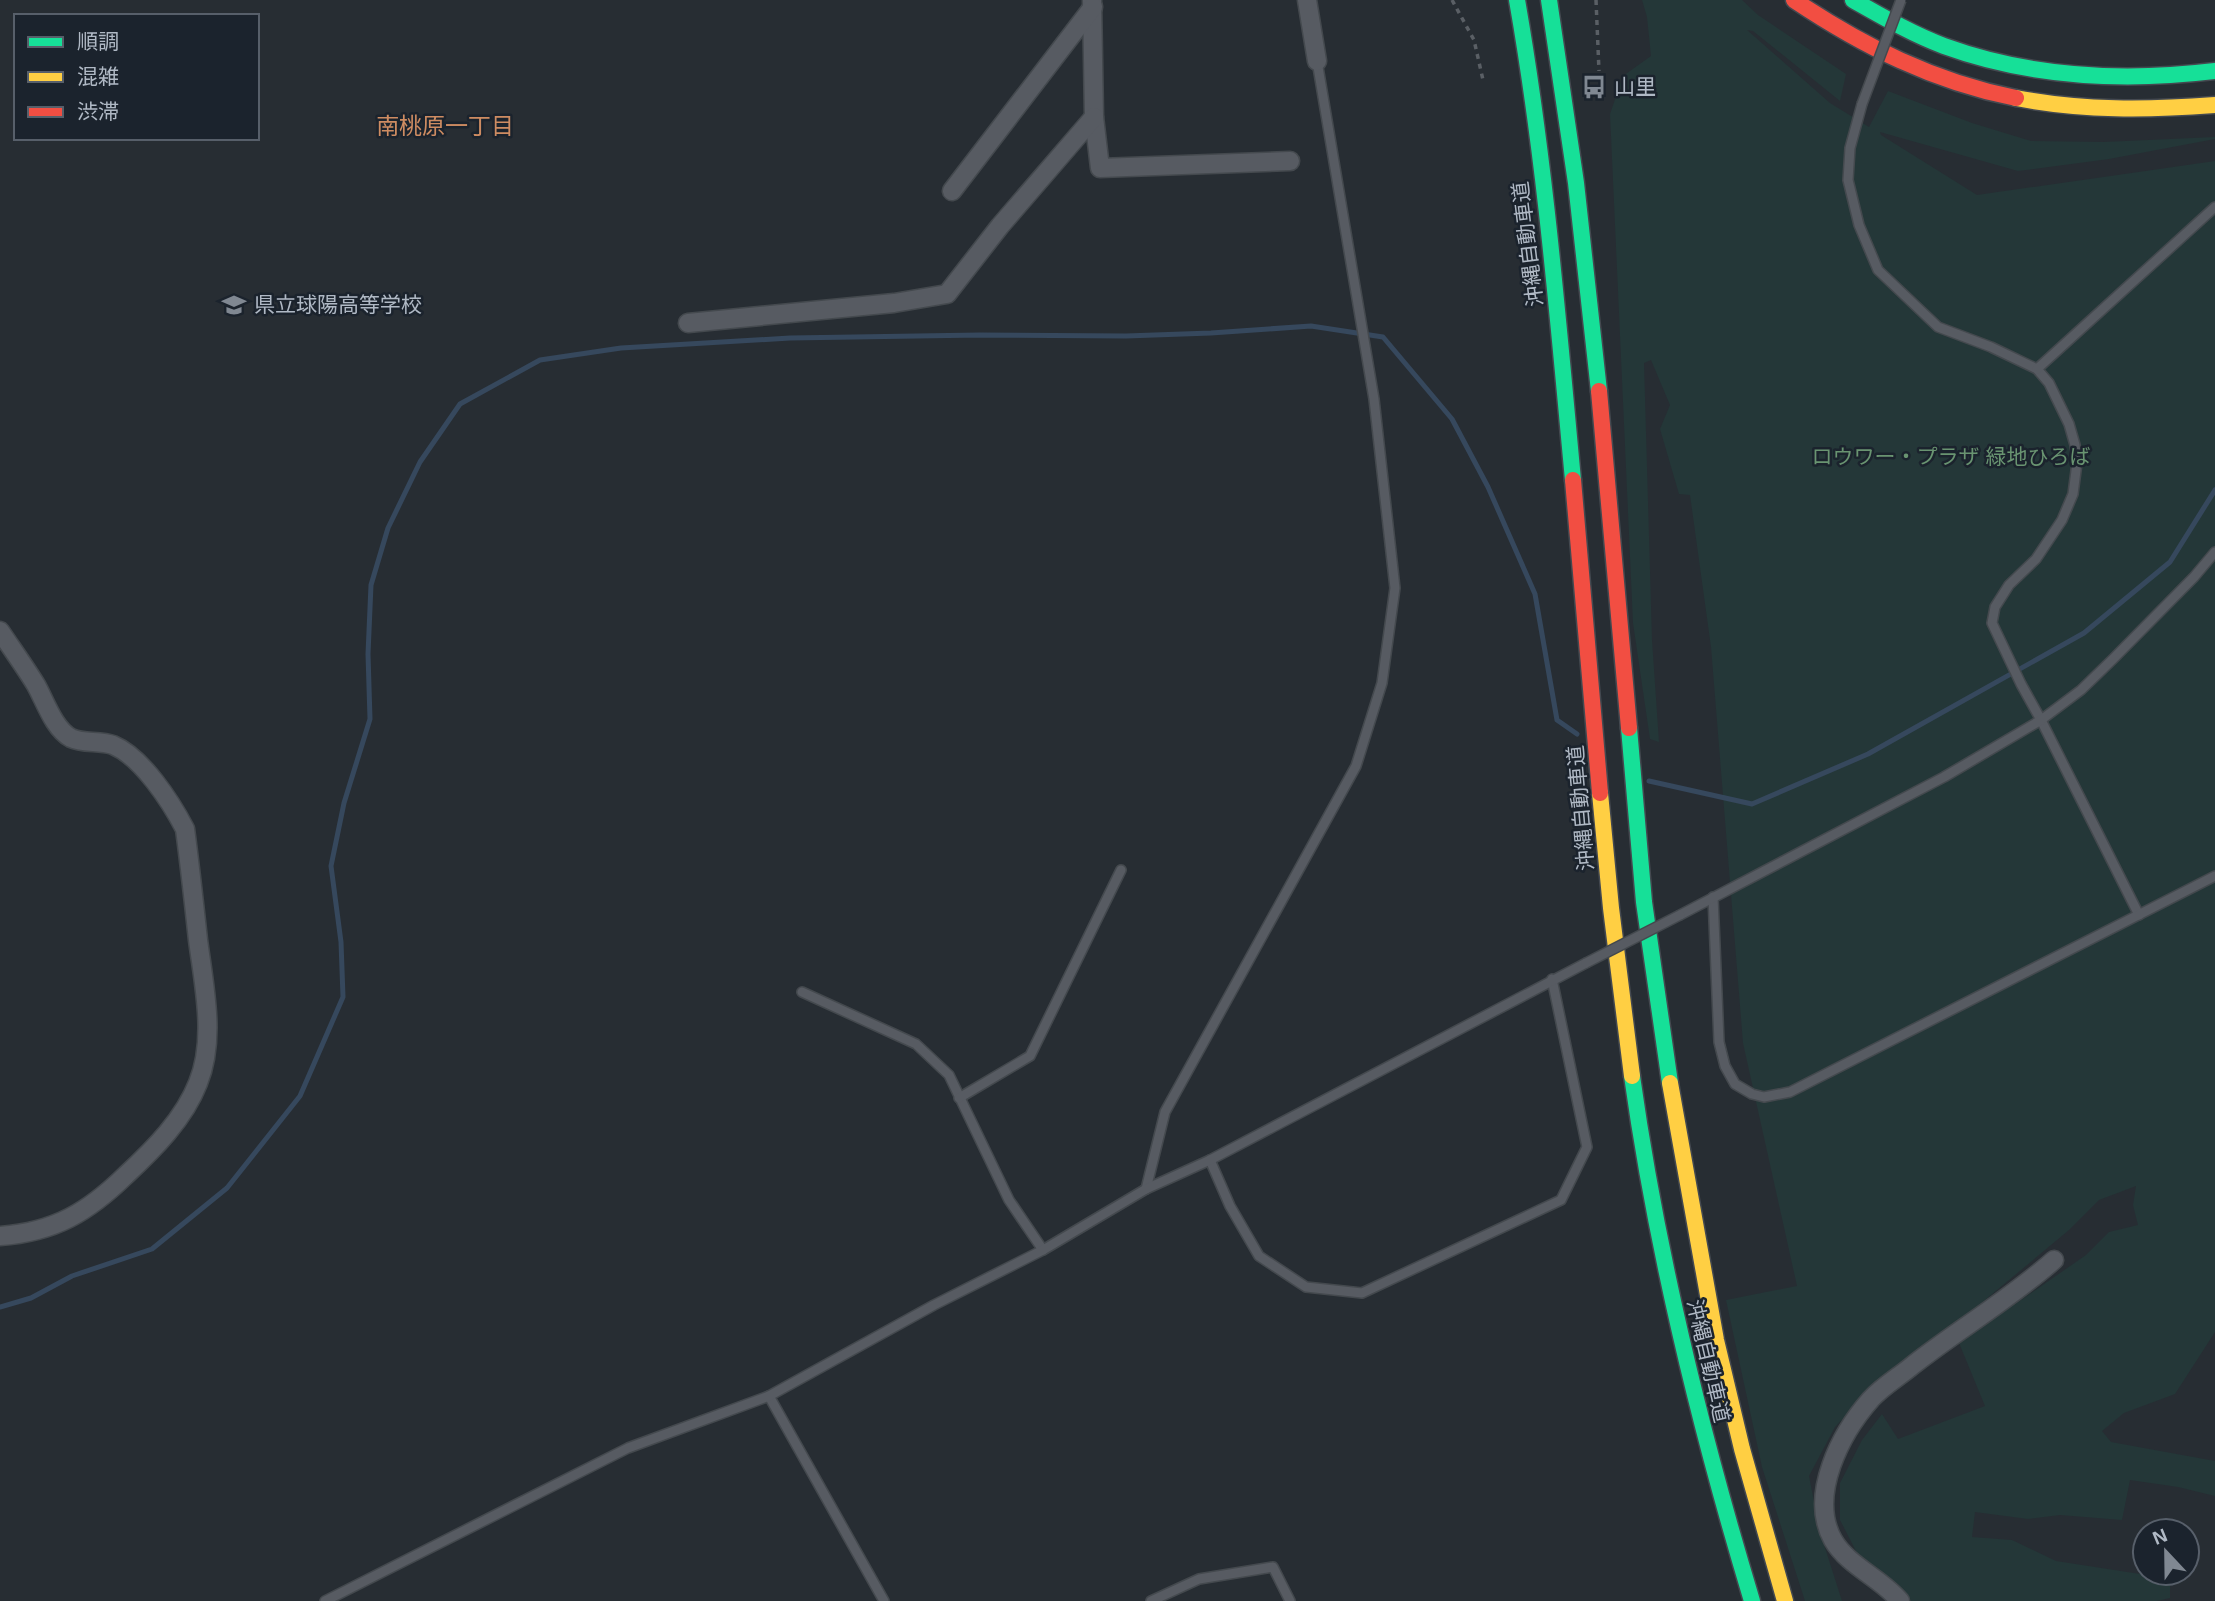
<svg xmlns="http://www.w3.org/2000/svg" width="2215" height="1601" viewBox="0 0 2215 1601" font-family="Arial,'Noto Sans JP',sans-serif">
<style>
.green{fill:#243738}
.lines{fill:none;stroke-linecap:round;stroke-linejoin:round}
.stream{stroke:#36485d;stroke-width:5}
.lane-casing{stroke:#44494e;stroke-width:12}
.street-casing{stroke:#44494e;stroke-width:21}
.fast-casing{stroke:#444950;stroke-width:19}
.slow-casing{stroke:#444950;stroke-width:19}
.jam-casing{stroke:#444950;stroke-width:19}
.path{stroke:#5a5f65;stroke-width:3.5;stroke-dasharray:5 5;stroke-linecap:butt}
.lane{stroke:#575b62;stroke-width:9}
.street{stroke:#575b62;stroke-width:18}
.fast{stroke:#16e098;stroke-width:16}
.slow{stroke:#ffcf43;stroke-width:16}
.jam{stroke:#f24e42;stroke-width:16}
.lane-bridge-casing{stroke:#44494e;stroke-width:12;stroke-linecap:butt}
.lane-bridge{stroke:#575b62;stroke-width:9}
.labels{text-anchor:middle;stroke-width:5;stroke-linejoin:round;paint-order:stroke}
.poi-label{font-size:21px;fill:#b0b9c5;stroke:#1b232d;text-anchor:start}
.street-label{font-size:21px;fill:#b0b9c5;stroke:#1b232d}
.park-label{font-size:21px;fill:#699471;stroke:#1b232d}
.neighbourhood-label{font-size:23px;fill:#ce8c62;stroke:#1b232d}
</style>
<rect width="100%" height="100%" fill="#272d33"/>
<path class="green" d="M1642,0H1742L1758,15L1846,74L1840,101L1753,31L1747,30L1830,103L1869,127L1888,91L1972,123L2031,141L2103,142L2215,137V139L2109,159L2018,171L1880,132L1881,135L1977,195L2215,161V1332L2175,1394L2124,1413L2102,1431L2111,1442L2215,1461V1496L2178,1487L2130,1480L2122,1520L2060,1515L2028,1519L1975,1512L1972,1537L2012,1540L2056,1561L2153,1576L2170,1585V1598L2157,1601H1911L1899,1585L1860,1559L1840,1520V1483L1862,1440L1882,1414L1898,1439L1985,1406L1959,1343L2086,1255L2109,1232L2138,1225L2133,1205L2136,1186L2099,1200L2069,1230L1979,1305L1891,1369L1835,1427L1809,1476L1820,1532L1842,1601H1805L1762,1467L1726,1300L1797,1286L1743,1043L1711,647L1690,495L1679,494L1660,429L1670,405L1651,360L1644,363L1652,640L1659,742L1650,739L1633,623L1610,114L1623,76L1651,56L1647,17Z"/>
<g class="lines">
<g class="stream">
<path d="M1649,781L1752,804L1868,754L2084,633L2170,562L2215,490"/>
<path d="M0,1307L31,1298L72,1276L152,1249L227,1188L300,1096L343,997L341,942L331,866L344,803L370,719L368,654L371,585L388,528L420,462L460,404L540,360L621,348L790,338L980,335L1126,336L1211,333L1311,326L1383,337L1452,419L1488,487L1535,594L1557,720L1577,734"/>
</g>
<g class="lane-casing">
<g id="lane">
<path d="M1862,104L1850,148L1848,180L1859,225L1878,270L1938,327L1991,347L2037,369L2049,383L2069,424L2075,445L2077,463L2073,494L2062,520L2036,559L2009,585L1995,607L1992,623L2021,684L2041,720L2139,915"/>
<path d="M2037,369L2215,207"/>
<path d="M1713,897L1719,1042L1725,1066L1735,1084L1752,1094L1764,1097L1790,1092L2215,876"/>
<path d="M1680,915L1944,777L2041,720L2081,690L2113,659L2194,577L2215,552"/>
<path d="M802,992L916,1044L949,1075L1009,1200L1043,1250"/>
<path d="M959,1098L1030,1056L1121,870"/>
<path d="M1210,1160L1230,1206L1259,1256L1306,1287L1362,1293L1561,1200L1587,1147L1552,979"/>
<path d="M1146,1189L1165,1112L1356,766L1382,683L1395,588L1374,399L1317,61"/>
<path d="M769,1396L884,1601"/>
<path d="M325,1601L628,1448L769,1396L934,1305L1043,1250L1146,1189L1210,1160L1586,963"/>
<path d="M1151,1601L1199,1579L1273,1567L1290,1601"/>
</g>
</g>
<g class="street-casing">
<g id="street">
<path d="M1092,0L1094,117L1100,168L1290,161"/>
<path d="M1307,0L1317,61"/>
<path d="M952,191L1093,7"/>
<path d="M688,323L894,303L947,294L1000,226L1094,117"/>
<path d="M0,631C12,649 25,667 36,685C45,701 54,729 71,738C83,744 100,740 113,745C142,757 171,802 185,829C190,866 194,903 198,940C204,986 216,1039 198,1083C184,1119 154,1149 126,1175C88,1212 55,1232 0,1236"/>
<path d="M1900,1601C1881,1578 1848,1566 1833,1540C1808,1495 1841,1433 1871,1399C1883,1386 1900,1376 1913,1365C1959,1329 2010,1299 2054,1260"/>
</g>
</g>
<g class="fast-casing">
<g id="fast">
<path d="M1517,0C1545,159 1558,320 1573,480"/>
<path d="M1549,0L1576,183L1599,391"/>
<path d="M1853,0C1883,17 1912,34 1944,46C2032,78 2123,82 2215,71"/>
<path d="M1629,728L1644,902L1670,1083"/>
<path d="M1632,1076C1657,1254 1700,1429 1752,1601"/>
</g>
</g>
<g class="slow-casing">
<g id="slow">
<path d="M2016,98C2083,111 2148,110 2215,105"/>
<path d="M1600,793L1611,908L1632,1076"/>
<path d="M1670,1083L1716,1340L1742,1449L1785,1601"/>
</g>
</g>
<g class="jam-casing">
<g id="jam">
<path d="M1794,0C1863,46 1934,82 2016,98"/>
<path d="M1599,391L1629,728"/>
<path d="M1573,480L1600,793"/>
</g>
</g>
<g class="path">
<path d="M1452,0L1474,40L1483,80"/>
<path d="M1596,0L1599,71"/>
</g>
<use href="#lane" class="lane"/>
<use href="#street" class="street"/>
<use href="#fast" class="fast"/>
<use href="#slow" class="slow"/>
<use href="#jam" class="jam"/>
<g class="lane-bridge-casing">
<g id="lane-bridge">
<path d="M1862,104L1901,0"/>
<path d="M1586,963L1680,915"/>
</g>
</g>
<use href="#lane-bridge" class="lane-bridge"/>
</g>
<defs>
<g id="bus-bare" transform="scale(1.89)"><path d="M-5-6H5V4H4V6H2V4H-2V6H-4V4H-5ZM-3.5-4V0h7V-4ZM-3.5 1.2v1.5H-2V1.2ZM2 1.2v1.5H3.5V1.2Z" fill="#808892" stroke="#1b232d" stroke-width="2.5" paint-order="stroke"/></g>
<g id="school-bare" transform="scale(1.89)"><path d="M0-5L7-2L0 1L-7-2ZM-4 1L0 2.5L4 1V4Q0 6-4 4Z" fill="#808892" stroke="#1b232d" stroke-width="2.5" paint-order="stroke"/></g>
</defs>
<g fill-rule="evenodd">
<use href="#bus-bare" x="1594" y="87"/>
<use href="#school-bare" x="234" y="305"/>
</g>
<g class="labels">
<g class="poi-label">
<text x="1614" y="94">山里</text>
<text x="254" y="312">県立球陽高等学校</text>
</g>
<g class="street-label">
<text transform="translate(1528 244) rotate(-97)" y="7">沖縄自動車道</text>
<text transform="translate(1581 808) rotate(-95)" y="7">沖縄自動車道</text>
<text transform="translate(1708 1361) rotate(77)" y="7">沖縄自動車道</text>
</g>
<g class="park-label">
<text x="1951" y="464">ロウワー・プラザ 緑地ひろば</text>
</g>
<g class="neighbourhood-label">
<text x="445" y="134">南桃原一丁目</text>
</g>
</g>
<rect x="14" y="14" width="245" height="126" fill="#1b232d" stroke="#575f6a" stroke-width="2"/>
<rect x="28" y="37" width="35" height="10" fill="#16e098" stroke="#575f6a" stroke-width="2"/>
<text x="77" y="49" font-size="21" fill="#b0b9c5">順調</text>
<rect x="28" y="72" width="35" height="10" fill="#ffcf43" stroke="#575f6a" stroke-width="2"/>
<text x="77" y="84" font-size="21" fill="#b0b9c5">混雑</text>
<rect x="28" y="107" width="35" height="10" fill="#f24e42" stroke="#575f6a" stroke-width="2"/>
<text x="77" y="119" font-size="21" fill="#b0b9c5">渋滞</text>
<g transform="translate(2166 1552) rotate(338)"><circle r="33" fill="#1b232d" stroke="#575f6a" stroke-width="2"/>
<path d="M0-5L12 26L0 18L-12 26Z" fill="#808892"/>
<text y="-10" font-size="19" font-weight="bold" text-anchor="middle" fill="#b0b9c5">N</text>
</g>
</svg>
